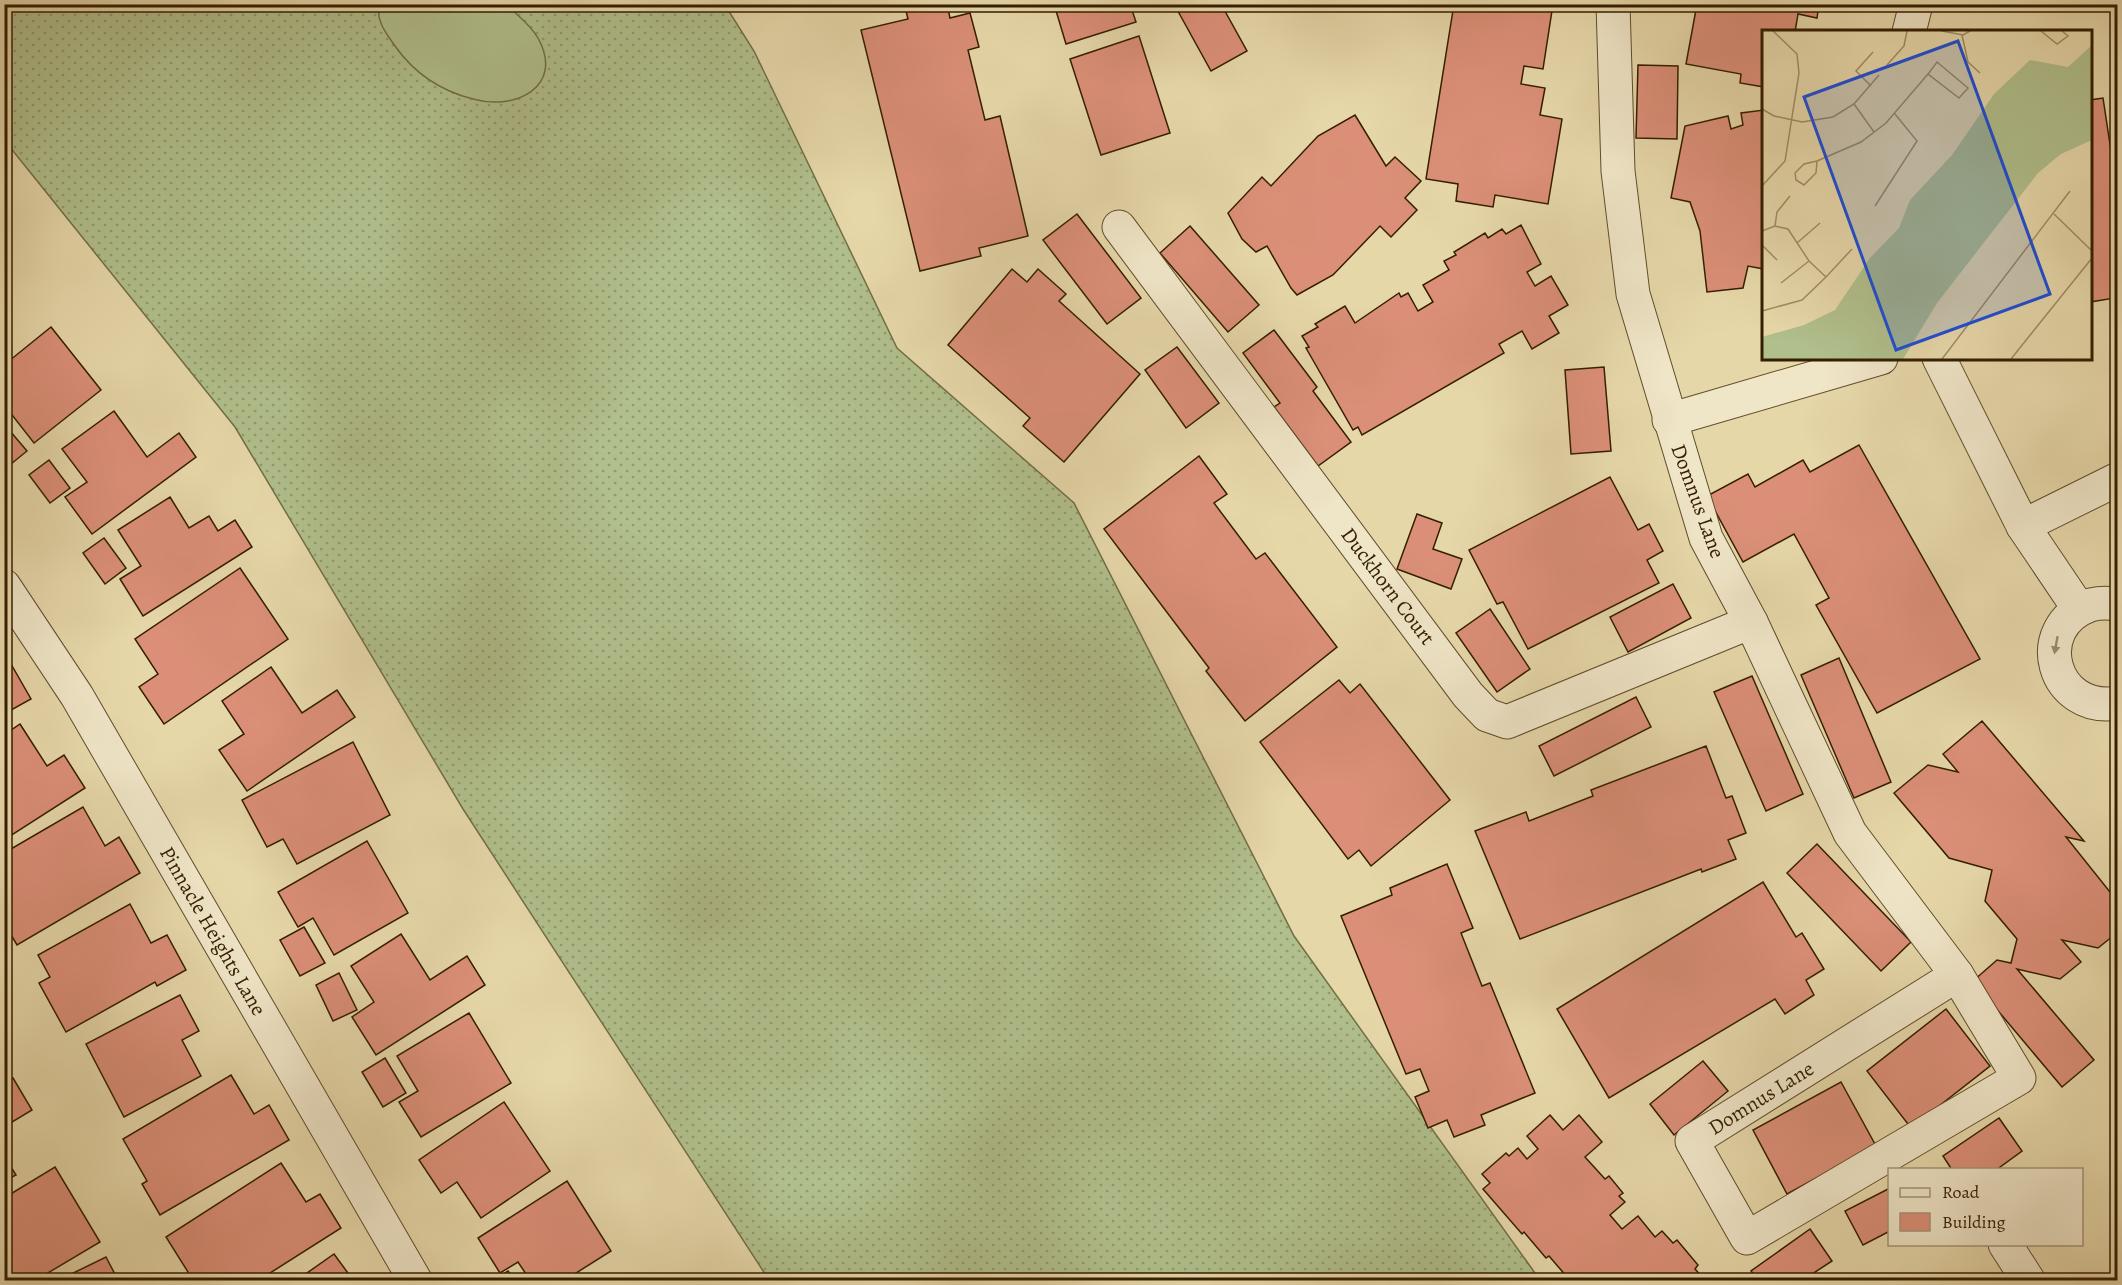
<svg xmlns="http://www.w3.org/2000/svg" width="2122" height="1285" viewBox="0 0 2122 1285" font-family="Alegreya,serif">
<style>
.grass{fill:url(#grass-dots);stroke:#726e46;stroke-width:1.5}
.garden{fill:#b0bf8c;stroke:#726e46;stroke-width:1.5}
.building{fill:#db8f78;stroke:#341e01;stroke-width:1.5}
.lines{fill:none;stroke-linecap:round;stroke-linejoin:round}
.minor-casing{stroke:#604c2b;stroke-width:35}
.minor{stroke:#efe5c7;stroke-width:33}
.oneway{fill:#9b8b6e}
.labels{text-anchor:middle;stroke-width:6;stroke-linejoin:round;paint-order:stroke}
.street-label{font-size:21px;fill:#341e01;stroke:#efe5c7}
.inset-road{fill:none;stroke:#9f8d66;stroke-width:1.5}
.view{fill:#1d4ed8;fill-opacity:0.15;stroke:#1d4ed8;stroke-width:3}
.inset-edge{fill:none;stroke:#341e01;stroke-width:3}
</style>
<defs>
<pattern id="grass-dots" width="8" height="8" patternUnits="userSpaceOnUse" patternTransform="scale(1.5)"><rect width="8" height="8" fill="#b0bf8c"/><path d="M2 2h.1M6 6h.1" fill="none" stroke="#909b70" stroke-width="1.8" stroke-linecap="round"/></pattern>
</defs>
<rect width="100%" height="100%" fill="#e6d7a9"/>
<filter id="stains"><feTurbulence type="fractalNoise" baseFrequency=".00333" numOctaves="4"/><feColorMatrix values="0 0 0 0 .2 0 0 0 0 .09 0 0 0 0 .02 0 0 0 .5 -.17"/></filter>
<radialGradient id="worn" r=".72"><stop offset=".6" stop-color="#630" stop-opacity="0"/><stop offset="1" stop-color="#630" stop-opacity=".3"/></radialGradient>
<path class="grass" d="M4,5H725L754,51L897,348L1074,503L1294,936L1540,1280H769L463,809L235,427L5,141Z"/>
<path class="garden" d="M379,5H507C517,15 531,25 538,38C565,87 515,111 473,99C441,91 414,73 395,46C386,33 376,21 379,5Z"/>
<g class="building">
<path d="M933,4H947L950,18L970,13L979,47L968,50L985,120L1000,116L1028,236L979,248L981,256L920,271L861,30L908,19L906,11Z"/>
<path d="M1054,4H1130L1136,22L1066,44Z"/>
<path d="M1174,4H1221L1247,51L1211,71Z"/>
<path d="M1454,4H1553L1543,69L1524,66L1521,84L1545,88L1540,115L1562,119L1548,204L1495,195L1493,207L1456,201L1458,184L1426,179Z"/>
<path d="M1697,4H1819L1817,18L1798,14L1795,32H1764V87L1740,83L1741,74L1686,64Z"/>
<path d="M1139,36L1170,133L1101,155L1070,59Z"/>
<path d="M1638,65L1678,66L1677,139L1636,138Z"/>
<path d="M2103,98L2111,151L2118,150V269L2111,270L2115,298L2090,302V100Z"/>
<path d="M1764,110V269L1748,266L1743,288L1707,292L1700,231L1690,202L1671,198L1685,126L1728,116L1731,129L1743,125L1741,113Z"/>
<path d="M1355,115L1386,166L1395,157L1421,181L1405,198L1417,210L1391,237L1380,226L1333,275L1297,295L1291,288L1267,246L1256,252L1242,239L1228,213L1262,177L1271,186L1318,136Z"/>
<path d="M1077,214L1141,298L1107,324L1043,240Z"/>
<path d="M1521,225L1541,264L1527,272L1535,286L1551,276L1568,305L1549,316L1559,333L1532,349L1522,331L1499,344L1504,353L1362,435L1358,427L1353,430L1306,348L1309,347L1302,336L1318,327L1315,324L1345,306L1355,323L1399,293L1401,297L1408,293L1418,311L1433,302L1423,285L1449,270L1444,261L1456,255L1454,252L1485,233L1488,238L1502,229L1506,234Z"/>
<path d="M1190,226L1259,305L1228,332L1160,253Z"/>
<path d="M1012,269L1027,282L1038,269L1066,294L1059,301L1140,374L1064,462L1023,426L1030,418L948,345Z"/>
<path d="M51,327L101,390L34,443L9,411L4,415V365Z"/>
<path d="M1274,330L1317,387L1313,391L1351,442L1318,466L1274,407L1280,403L1243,353Z"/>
<path d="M1177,347L1219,403L1186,428L1145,370Z"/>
<path d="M1604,367L1611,451L1571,454L1565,370Z"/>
<path d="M114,411L147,457L179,433L196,457L92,534L65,497L87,482L62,449Z"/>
<path d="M4,424L27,451L6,468L4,466Z"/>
<path d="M1859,445L1980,659L1877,713L1816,605L1829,598L1794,534L1743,562L1707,496L1748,474L1755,487L1803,460L1810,472Z"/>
<path d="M1199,456L1227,494L1214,503L1256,559L1265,553L1337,647L1245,721L1206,671L1209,668L1104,529Z"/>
<path d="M49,460L70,488L50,503L29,475Z"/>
<path d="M1610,477L1638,530L1649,524L1663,551L1647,560L1659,583L1528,649L1503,602L1497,604L1469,550Z"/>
<path d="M170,497L189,528L209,516L218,531L235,520L252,547L143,616L120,579L141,566L118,530Z"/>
<path d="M1417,514L1442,523L1433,549L1462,559L1451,589L1397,569Z"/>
<path d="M104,538L126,568L105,584L83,553Z"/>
<path d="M240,568L288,639L164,724L139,687L158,674L135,639Z"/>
<path d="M1673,584L1691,618L1628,652L1610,617Z"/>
<path d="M1490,609L1530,669L1497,692L1456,633Z"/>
<path d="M1839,658L1891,782L1854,798L1801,675Z"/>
<path d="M11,664L31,699L4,714V667Z"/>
<path d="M271,667L302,713L337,690L355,717L247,791L219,750L244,734L222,701Z"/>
<path d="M1752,676L1803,794L1766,811L1714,692Z"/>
<path d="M1339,680L1350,693L1360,684L1450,800L1371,866L1359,850L1348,859L1260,742Z"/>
<path d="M1636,697L1651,727L1554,776L1539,746Z"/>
<path d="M1982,721L2084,841L2066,837L2118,902V932L2098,948L2062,940L2081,962L2060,979L2017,969L2094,1060L2062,1087L1973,981L1997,960L2011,963L2017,939L1985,901L1992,870L1949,858L1894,793L1928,765L1958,772L1943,754Z"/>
<path d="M20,724L47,766L64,755L85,788L4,840V735Z"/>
<path d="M353,742L390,815L297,864L283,839L267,847L242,800Z"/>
<path d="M1706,746L1726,798L1732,796L1746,833L1728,840L1736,859L1702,872L1701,869L1520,939L1475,831L1526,812L1529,821L1593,796L1591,790Z"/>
<path d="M83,807L105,846L119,837L140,873L17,945L4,923V853Z"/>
<path d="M367,841L408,913L334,955L313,918L298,927L278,892Z"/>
<path d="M1817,844L1911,942L1881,971L1787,873Z"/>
<path d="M1447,864L1473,928L1461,933L1482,986L1490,983L1535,1093L1481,1115L1485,1125L1454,1137L1447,1120L1428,1128L1415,1097L1429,1091L1420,1069L1406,1074L1341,916L1392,895L1390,888Z"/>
<path d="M1763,882L1796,937L1802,933L1824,969L1806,980L1814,995L1785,1014L1775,999L1609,1098L1557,1009Z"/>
<path d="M130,904L151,943L167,935L186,970L157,986L155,982L66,1032L39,983L50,977L38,955Z"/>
<path d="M304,927L325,963L300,976L280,940Z"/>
<path d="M401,934L430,980L467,956L485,985L376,1055L352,1017L374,1002L351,966Z"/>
<path d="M339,973L357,1010L333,1021L316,985Z"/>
<path d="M180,995L199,1031L182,1040L201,1076L124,1117L86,1044Z"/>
<path d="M1946,1009L1990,1066L1911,1128L1867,1071Z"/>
<path d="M469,1013L511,1083L421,1137L399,1102L418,1091L397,1056Z"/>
<path d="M385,1058L406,1093L383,1107L362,1072Z"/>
<path d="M1703,1061L1728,1091L1674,1135L1650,1104Z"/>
<path d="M231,1075L254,1114L269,1105L289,1140L160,1215L142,1184L147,1181L123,1139Z"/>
<path d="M13,1078L32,1110L4,1127V1083Z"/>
<path d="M1841,1082L1876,1146L1787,1194L1753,1130Z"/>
<path d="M504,1102L550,1171L481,1218L457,1182L441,1193L419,1160Z"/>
<path d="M1550,1115L1563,1130L1579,1115L1602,1142L1585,1157L1605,1179L1609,1176L1623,1193L1619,1196L1625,1202L1610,1215L1622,1229L1638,1216L1655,1237L1662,1231L1673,1243L1677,1240L1698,1265L1695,1269L1705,1280H1563L1567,1277L1549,1256L1546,1258L1524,1232L1522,1234L1483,1189L1490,1183L1482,1174L1506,1153L1509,1156L1518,1148L1527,1159L1538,1149L1527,1136Z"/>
<path d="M1999,1118L2022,1151L1996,1170H1952L1943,1156Z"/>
<path d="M4,1156L16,1175L4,1181Z"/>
<path d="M281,1163L306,1202L320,1194L341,1228L259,1280H193L166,1237Z"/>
<path d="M55,1167L100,1242L36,1280H4V1198Z"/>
<path d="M567,1181L611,1251L565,1280H530L518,1262L500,1273L478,1238Z"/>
<path d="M1890,1188V1231L1863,1245L1845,1211Z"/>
<path d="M1810,1229L1832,1261L1803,1280H1758L1751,1271Z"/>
<path d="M334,1254L353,1280H297Z"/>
<path d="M106,1257L118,1280H59Z"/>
<path d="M508,1271L515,1280H495Z"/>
</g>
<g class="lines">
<g class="minor-casing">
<g id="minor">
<path d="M1613,4L1618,171L1633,294L1706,538L1751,622L1850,833L1957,975"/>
<path d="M1909,32L1916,4"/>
<path d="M1119,227L1468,695L1487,715L1507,722L1751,622"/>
<path d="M1939,358L2023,526L2079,609"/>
<path d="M1669,420L1881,358"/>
<path d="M2023,526L2118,479"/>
<path d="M4,586L77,696L415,1280"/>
<path d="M2118,605C2109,602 2099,603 2090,605C2029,627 2052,714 2118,703"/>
<path d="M1957,975L2019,1078L1747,1238L1692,1141Z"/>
<path d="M2005,1244L2028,1280"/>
</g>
</g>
<use href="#minor" class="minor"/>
</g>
<defs><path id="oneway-solid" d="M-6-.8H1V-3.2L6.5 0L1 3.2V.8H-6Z" transform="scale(1.5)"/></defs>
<use class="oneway" href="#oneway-solid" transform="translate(2056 645) rotate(100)"/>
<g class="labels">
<g class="street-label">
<text transform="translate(1698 501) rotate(70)" y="7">Domnus Lane</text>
<text transform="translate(1388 586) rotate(53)" y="7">Duckhorn Court</text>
<text transform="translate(213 931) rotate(60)" y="7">Pinnacle Heights Lane</text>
<text transform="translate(1761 1098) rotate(-32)" y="7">Domnus Lane</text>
</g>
</g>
<g transform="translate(1762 30)">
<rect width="330" height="330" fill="#e6d7a9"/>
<path d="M330,15V110L299,124L276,143L175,273L141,329H0V307L42,295L73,280L108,228L137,198L148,170L190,125L232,64L268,30L306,37Z" fill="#b0bf8c"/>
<path d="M274,99L282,103L272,121L266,110ZM109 263a9 9 0 1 1 18 0a9 9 0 1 1-18 0Z" fill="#b0bf8c"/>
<path class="inset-road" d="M180,1L201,5L208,1M279,1L295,14L306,6L300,1M200,5L206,32L218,43M175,32L206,58L197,68L166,44ZM125,35L142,16L145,1M109,56L94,41L111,22M92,74L112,102M0,79L12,86L40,92L71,87L92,74L117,45M55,131L99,112L124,93L166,44M55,131L54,143L42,155L34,150L33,143L42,134ZM0,156L23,131L37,43L35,24L11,1M113,176L155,111L133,84M292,184L330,221M13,196L15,182L28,166M0,201L13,196L26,199L47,231L64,247L40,270L0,281M35,213L58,193M0,215L15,230M64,247L90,219M19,253L47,231M180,329L308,161M249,329L330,228"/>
<path class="view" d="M196,11L288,264L134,320L42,67Z"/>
<rect width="330" height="330" class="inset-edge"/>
</g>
<rect width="2122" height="1285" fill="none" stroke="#e6d7a9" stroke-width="24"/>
<rect x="6" y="6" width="2110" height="1273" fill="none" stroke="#341e01" stroke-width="3"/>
<rect x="12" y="12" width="2098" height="1261" fill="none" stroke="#341e01" stroke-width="1.5"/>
<rect x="1888" y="1168" width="195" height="78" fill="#efe5c7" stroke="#a49578" stroke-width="1.5"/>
<rect x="1900" y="1188" width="30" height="9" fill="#efe5c7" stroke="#a49578" stroke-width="1.5"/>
<text x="1942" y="1198" font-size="18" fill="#341e01">Road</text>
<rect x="1900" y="1213" width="30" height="18" fill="#db8f78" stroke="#a49578" stroke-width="1.5"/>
<text x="1942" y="1228" font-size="18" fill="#341e01">Building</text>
<rect width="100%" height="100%" filter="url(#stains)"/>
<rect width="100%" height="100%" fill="url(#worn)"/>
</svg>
